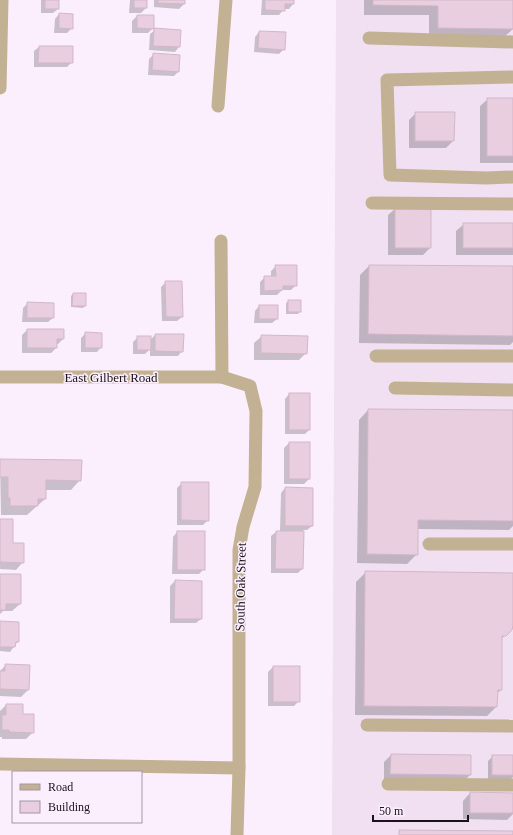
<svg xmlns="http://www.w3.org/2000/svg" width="513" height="835" viewBox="0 0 513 835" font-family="Georgia,serif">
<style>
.industrial{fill:#f0e0f2}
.shadow{fill:#0003}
.building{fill:#e9cedf;stroke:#d2b7c8}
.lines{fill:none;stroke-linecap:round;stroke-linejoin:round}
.minor{stroke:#c3b194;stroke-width:13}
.labels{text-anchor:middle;stroke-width:3;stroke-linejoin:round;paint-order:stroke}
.street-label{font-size:13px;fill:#19121a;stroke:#fceffd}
</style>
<rect width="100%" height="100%" fill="#fceffd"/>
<path class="industrial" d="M336,0H513V835H332Z"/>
<g class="shadow">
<path d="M41,0H58V9L53,13H41Z"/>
<path d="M130,0H146V8L141,13H129Z"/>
<path d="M154,0H184V4L179,9L154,7Z"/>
<path d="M262,0H293V4L289,9H284L279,15H261Z"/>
<path d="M364,0H513V29L503,38L429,37V15H364Z"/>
<path d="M59,14L72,28L67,33H54L55,19Z"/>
<path d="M137,16L153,28L148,33H132V21Z"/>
<path d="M155,30L180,31L179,47L175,52L149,50L150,34Z"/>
<path d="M259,32L284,49L279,54L254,52L255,37Z"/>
<path d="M39,47L72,62L67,67H34V51Z"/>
<path d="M154,54L178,72L174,76L148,75L149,59Z"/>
<path d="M488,99H513V163H480V106Z"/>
<path d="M416,113L453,141L446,148H409V120Z"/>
<path d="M396,208L430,248L423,255H388V215Z"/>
<path d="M464,224H513V255H456V231Z"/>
<path d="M276,266L296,285L291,290H282L277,295H260V282L265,277H271V271Z"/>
<path d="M369,266L513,267V342L510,345L359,343L360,275Z"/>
<path d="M166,282L182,317L177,321H162L161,287Z"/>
<path d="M73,294L85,306L83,308L71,307V296Z"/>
<path d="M288,301L300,311L298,314H286V303Z"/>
<path d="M28,303L53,318L48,322H22L23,308Z"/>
<path d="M259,306L277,319L272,323H254L255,311Z"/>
<path d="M27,330H63V339L58,344H56V348L51,353H22V335Z"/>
<path d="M86,333L101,347L97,352H81V338Z"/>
<path d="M155,335L182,351L178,356H150V349L145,354H133V342L138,337L150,340Z"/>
<path d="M262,336L306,353L299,360H254V343Z"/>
<path d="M289,394L309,430L305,434H285V399Z"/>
<path d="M368,410L513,411V526L509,530L417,529V554L407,564L357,563L359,420Z"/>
<path d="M289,443L309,479L304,484H284V448Z"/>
<path d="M0,460L80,480L71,490H45V499L27,515H1Z"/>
<path d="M182,483L208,520L203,525H177V488Z"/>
<path d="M285,488L312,526L307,530H303L302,569L298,573H271V536L276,532H280L281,493Z"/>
<path d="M0,520L23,562L16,570L0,569Z"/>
<path d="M177,532L204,569L199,574H172L173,537Z"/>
<path d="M366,572L513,574V628L501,639V690L496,694V707L487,716L355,715L356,582Z"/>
<path d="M0,575L20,604L12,611H3L0,614Z"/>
<path d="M175,581L201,582V619L196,623H170V586Z"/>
<path d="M0,622L18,641L10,652L0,651Z"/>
<path d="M6,665L28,690L21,697L0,696V671Z"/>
<path d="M273,667H299V701L294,706H268V672Z"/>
<path d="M6,705L22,715L33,732L26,739H2V737H0V711Z"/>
<path d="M391,755L470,756V775L463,782L384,781V762Z"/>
<path d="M493,756H513V777L510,780L488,779V761Z"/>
<path d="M470,793L513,794V814L507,820L463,819V801Z"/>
</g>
<g class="building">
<rect x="45" y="0" width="14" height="9"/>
<rect x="134" y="0" width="13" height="8"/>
<path d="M158,0H185V4L158,3Z"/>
<path d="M265,0H294V4H285V11L265,10Z"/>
<path d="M373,0H513V29L438,28V6L373,5Z"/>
<path d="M59,13L73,14V29L59,28Z"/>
<path d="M137,15H154V29L137,28Z"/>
<path d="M154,28L181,30L180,47L153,46Z"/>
<path d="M259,31L286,32L285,50L258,48Z"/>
<path d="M39,46H73V63H38Z"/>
<path d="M153,53L180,55L179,72L152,70Z"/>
<rect x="487" y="98" width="26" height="58"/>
<path d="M415,112H455L454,141H415Z"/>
<path d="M395,207L431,208V248H395Z"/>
<rect x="463" y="223" width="50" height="25"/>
<path d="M275,265H297V286H283V290L264,291V276H276Z"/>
<path d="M369,265L513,266V336L368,334Z"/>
<path d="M165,281H182L183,317H166Z"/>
<path d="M73,293H86V306H72Z"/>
<rect x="288" y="300" width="13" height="12"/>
<path d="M27,302L54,303V318H27Z"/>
<rect x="259" y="305" width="19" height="14"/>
<path d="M27,329H64V339H57V348H27Z"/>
<path d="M85,332L102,333V348H85Z"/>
<path d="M155,334H184L183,352L155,351Z"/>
<path d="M261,335L308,336L307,354L261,353Z"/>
<rect x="137" y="336" width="14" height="14"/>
<rect x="289" y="393" width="21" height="37"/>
<path d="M368,409L513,410V521L418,520V555L367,554Z"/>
<rect x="289" y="442" width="21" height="37"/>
<path d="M0,459L82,460L81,481L46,480V499H38V506H10V498H8V477H0Z"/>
<path d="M181,482H209V521L181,520Z"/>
<path d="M285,487L313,488V526H285Z"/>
<path d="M0,519H13V543H24V563L0,562Z"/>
<rect x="177" y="531" width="28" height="39"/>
<path d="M276,531H304L303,569H275Z"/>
<path d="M365,571L513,573V625L512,630L506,636H502V690H498L497,707L364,706Z"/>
<path d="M0,574H21V604H6V610H0Z"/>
<path d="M175,580L202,581V619H174Z"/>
<path d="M0,621L19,622V642H16L15,647H0Z"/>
<path d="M5,664L30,665L29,690L0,689V671H5Z"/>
<rect x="273" y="666" width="27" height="36"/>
<path d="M6,704H23V714H34V733L9,732V730H2V715H6Z"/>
<path d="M391,754L471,755V775L390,774Z"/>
<rect x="492" y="755" width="21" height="20"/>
<path d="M470,792L513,793V813H470Z"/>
<path d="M399,830L513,831V835H399Z"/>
</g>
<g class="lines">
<g class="minor">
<path d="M369,38L513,42"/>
<path d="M513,77L387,80L390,175L486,178L513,177"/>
<path d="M0,88L2,0"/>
<path d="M218,106L226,0"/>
<path d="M372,203L513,204"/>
<path d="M221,241L222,377L250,386L256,411L255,487L243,527L239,550V768L237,835"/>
<path d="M376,356H513"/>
<path d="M0,377H222"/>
<path d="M395,388L513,390"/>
<path d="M429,544H513"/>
<path d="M367,725L513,726"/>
<path d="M0,764L239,768"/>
<path d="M388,784L513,785"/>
</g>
</g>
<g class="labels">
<g class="street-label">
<text x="111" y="382">East Gilbert Road</text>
<text transform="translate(240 587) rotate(-89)" y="5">South Oak Street</text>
</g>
</g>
<rect x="12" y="771" width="130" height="52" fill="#fceffd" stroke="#a197a2"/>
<rect x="20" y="784" width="20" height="6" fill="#c3b194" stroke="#a197a2"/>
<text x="48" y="791" font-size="12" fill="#19121a">Road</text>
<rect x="20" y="801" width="20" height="12" fill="#e9cedf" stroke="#a197a2"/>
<text x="48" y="811" font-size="12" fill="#19121a">Building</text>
<path d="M373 815v6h95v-6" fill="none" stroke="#19121a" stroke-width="2"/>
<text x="379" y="815" font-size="12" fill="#19121a" stroke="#fceffd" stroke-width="3" paint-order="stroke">50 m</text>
</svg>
